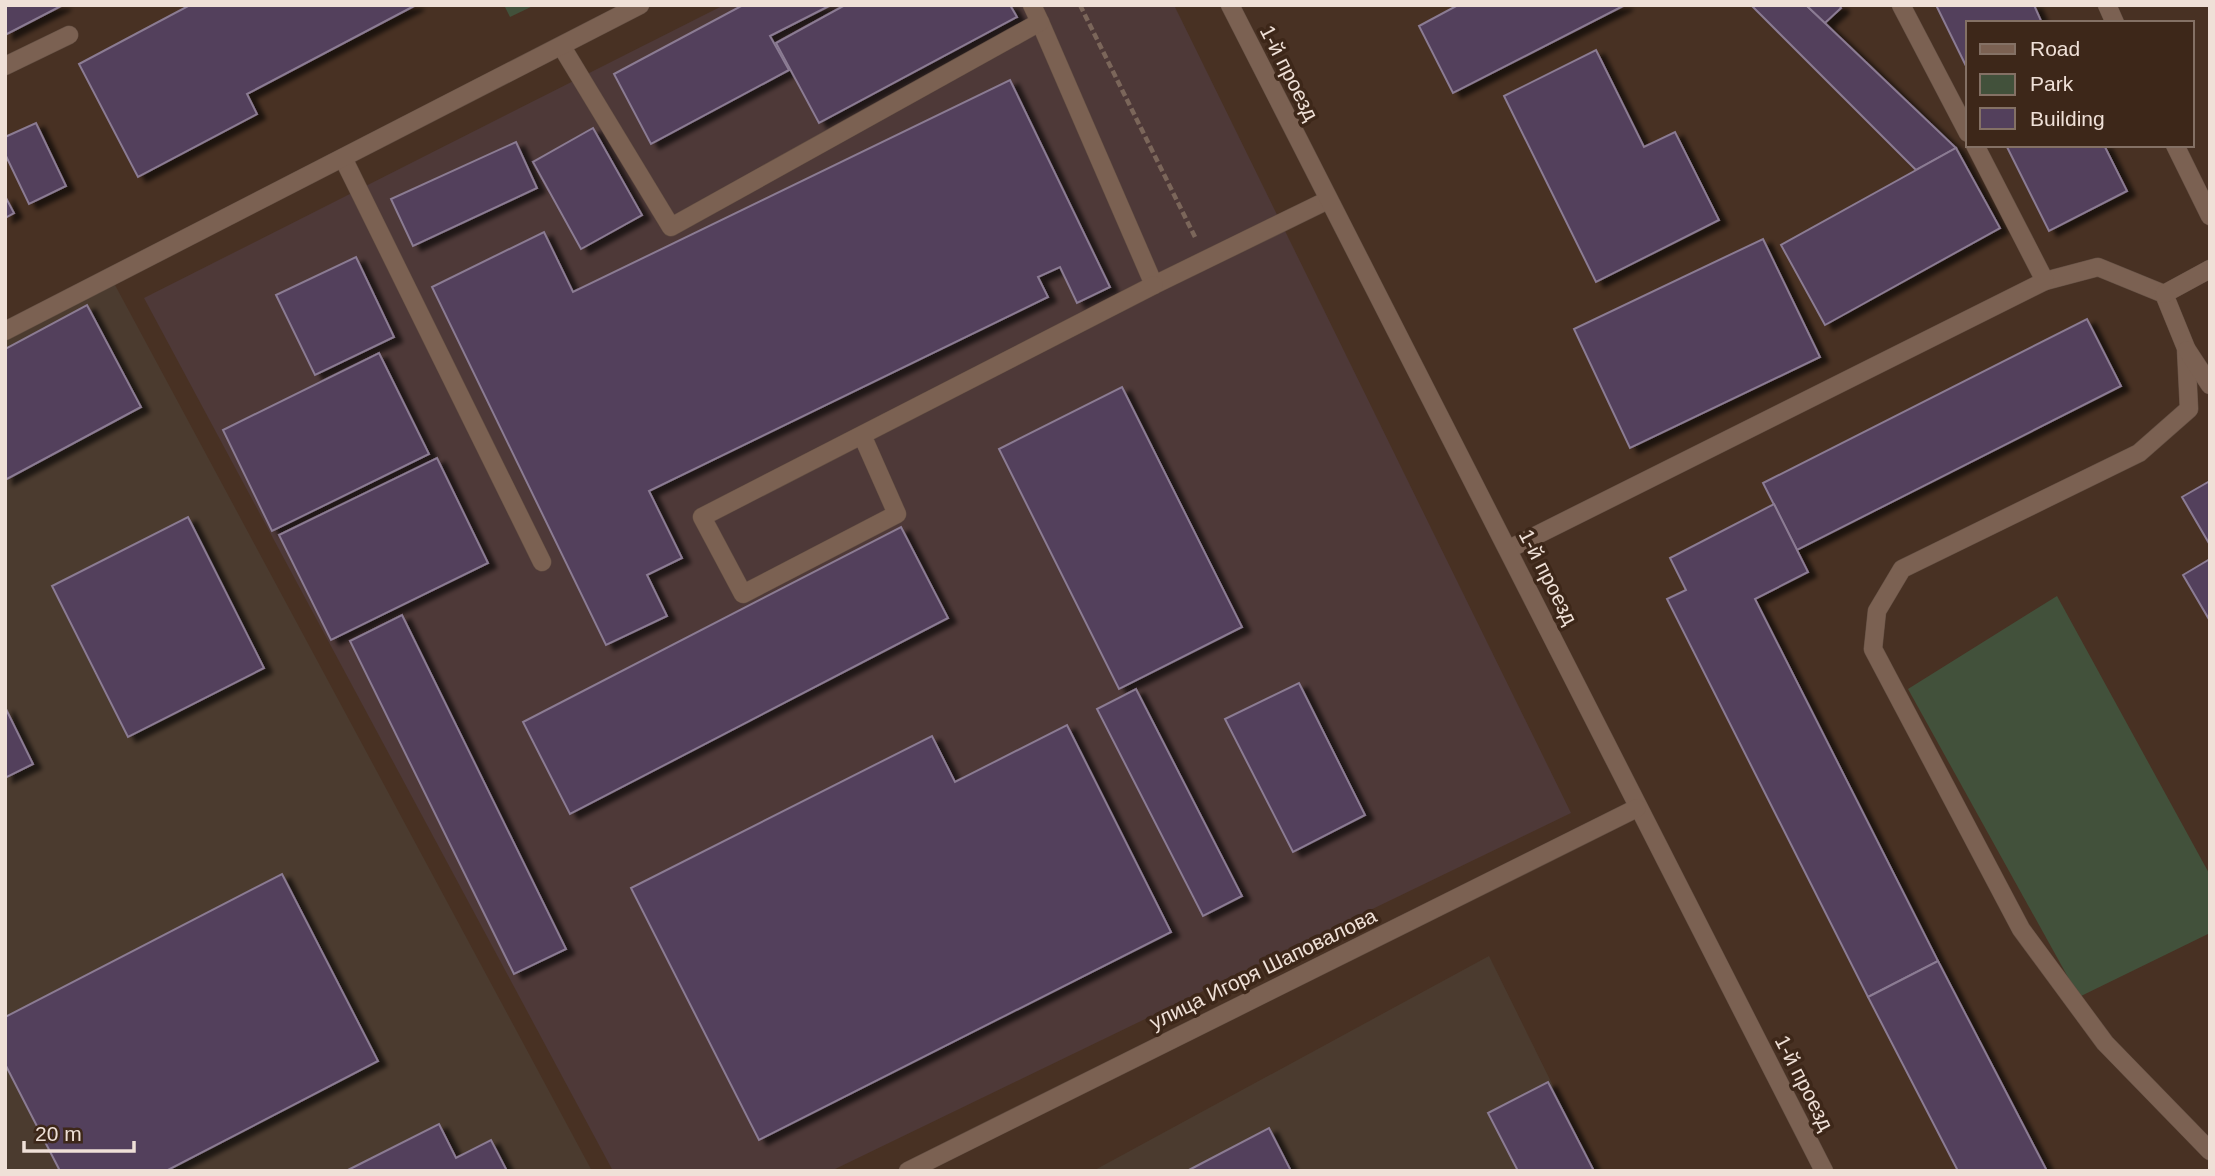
<svg xmlns="http://www.w3.org/2000/svg" width="2215" height="1176" viewBox="0 0 2215 1176" font-family="Arial,sans-serif">
<style>
.commercial{fill:#4e3938}
.industrial{fill:#4b3b2f}
.green{fill:#42513b}
.building{fill:#53405c;stroke:#8b7b93;stroke-width:2;filter:url(#shadow)}
.lines{fill:none;stroke-linecap:round;stroke-linejoin:round}
.lane-casing{stroke:#645044;stroke-width:19}
.secondary-casing{stroke:#645044;stroke-width:19}
.path{stroke:#7b665a;stroke-width:4.5;stroke-dasharray:7 3.5;stroke-linecap:butt}
.lane{stroke:#7b6152;stroke-width:18}
.secondary{stroke:#7b6152;stroke-width:18}
.labels{text-anchor:middle;stroke-width:7;stroke-linejoin:round;paint-order:stroke}
.street-label{font-size:21px;fill:#efe0d7;stroke:#3d2719}
</style>
<defs>
<filter id="shadow"><feDropShadow dx="8" dy="4.5" stdDeviation="2" flood-color="#0009"/></filter>
</defs>
<rect width="100%" height="100%" fill="#483123"/>
<path class="commercial" d="M724,5H1174L1571,813L831,1171H613L144,298Z"/>
<g class="industrial">
<path d="M108,272L592,1171H5V329Z"/>
<path d="M1489,956L1595,1171H1093Z"/>
</g>
<g class="green">
<path d="M504,5H535L510,17Z"/>
<path d="M2057,596L2210,875V933L2079,997L1908,689Z"/>
</g>
<g class="building">
<path d="M5,5H63L5,35Z"/>
<path d="M190,5H416L247,94L257,114L138,177L79,64Z"/>
<path d="M743,5H831L770,36L789,70L651,144L614,74Z"/>
<path d="M845,5H1010L1017,17L819,123L776,43Z"/>
<path d="M1625,5L1453,93L1419,26L1458,5Z"/>
<path d="M1751,5H1806L1956,148L1916,170Z"/>
<path d="M1806,5H1839L1841,8L1825,23Z"/>
<path d="M1936,5H2034L2042,23H1968V70Z"/>
<path d="M1596,50L1644,147L1675,132L1719,220L1596,282L1504,96Z"/>
<path d="M1010,80L1110,287L1077,303L1060,267L1038,277L1048,297L649,491L682,558L647,575L667,616L606,645L432,287L544,232L573,292Z"/>
<path d="M36,123L66,186L29,204L5,154V137Z"/>
<path d="M593,128L642,215L581,249L533,162Z"/>
<path d="M516,142L537,188L413,246L391,199Z"/>
<path d="M2006,145H2104L2127,191L2049,231Z"/>
<path d="M1956,148L2000,228L1825,325L1781,245Z"/>
<path d="M5,196L14,213L5,218Z"/>
<path d="M1763,239L1820,357L1630,448L1574,329Z"/>
<path d="M356,257L394,337L315,375L276,295Z"/>
<path d="M87,305L141,407L5,480V349Z"/>
<path d="M2087,319L2121,386L1797,550L1763,483Z"/>
<path d="M379,353L429,454L272,531L223,430Z"/>
<path d="M1122,387L1242,627L1119,689L999,449Z"/>
<path d="M437,458L488,563L331,640L279,535Z"/>
<path d="M2210,481V545L2182,497Z"/>
<path d="M1774,504L1808,572L1755,599L1938,961L1868,997L1667,599L1686,590L1670,558Z"/>
<path d="M188,517L264,668L128,737L52,586Z"/>
<path d="M901,527L948,618L570,814L523,722Z"/>
<path d="M2210,559V621L2183,575Z"/>
<path d="M402,615L566,949L514,974L350,641Z"/>
<path d="M1299,683L1365,815L1293,852L1225,719Z"/>
<path d="M1136,689L1242,896L1203,916L1097,709Z"/>
<path d="M5,707L33,764L5,778Z"/>
<path d="M1067,725L1171,932L759,1140L631,888L932,736L955,782Z"/>
<path d="M282,874L378,1061L166,1171H60L5,1064V1017Z"/>
<path d="M1938,961L1993,1067L2047,1171H1958L1868,997Z"/>
<path d="M1548,1082L1594,1171H1518L1488,1113Z"/>
<path d="M439,1124L456,1158L491,1140L507,1171H346Z"/>
<path d="M1269,1128L1291,1171H1187Z"/>
</g>
<g class="lines">
<g class="lane-casing">
<g id="lane">
<path d="M1901,5L1968,133"/>
<path d="M2107,5L2115,23"/>
<path d="M1040,22L1154,285L1328,200"/>
<path d="M562,47L671,227L1040,22L1032,5"/>
<path d="M5,66L69,35"/>
<path d="M2175,145L2210,216"/>
<path d="M343,158L542,562"/>
<path d="M2045,281L2098,267L2164,294L2186,348L2189,409L2139,453L1902,569L1877,611L1873,649L2021,929L2105,1043L2210,1151"/>
<path d="M2164,294L2210,269"/>
<path d="M5,331L640,5"/>
<path d="M2187,350L2210,385"/>
<path d="M862,435L897,514L743,594L702,517L1154,285"/>
<path d="M1509,549L2045,281L1975,145"/>
</g>
</g>
<g class="secondary-casing">
<g id="secondary">
<path d="M1230,5L1824,1171"/>
<path d="M908,1171L1637,808"/>
</g>
</g>
<path class="path" d="M1080,5L1195,237"/>
<use href="#lane" class="lane"/>
<use href="#secondary" class="secondary"/>
</g>
<g class="labels">
<g class="street-label">
<text transform="translate(1289 73) rotate(63)" y="7">1-й проезд</text>
<text transform="translate(1548 577) rotate(63)" y="7">1-й проезд</text>
<text transform="translate(1263 969) rotate(-26)" y="7">улица Игоря Шаповалова</text>
<text transform="translate(1804 1083) rotate(63)" y="7">1-й проезд</text>
</g>
</g>
<rect width="2215" height="1176" fill="none" stroke="#efe0d7" stroke-width="14"/>
<rect x="1966" y="21" width="228" height="126" fill="#3d2719" stroke="#847165" stroke-width="2"/>
<rect x="1980" y="44" width="35" height="10" fill="#7b6152" stroke="#847165" stroke-width="2"/>
<text x="2030" y="56" font-size="21" fill="#efe0d7">Road</text>
<rect x="1980" y="74" width="35" height="21" fill="#42513b" stroke="#847165" stroke-width="2"/>
<text x="2030" y="91" font-size="21" fill="#efe0d7">Park</text>
<rect x="1980" y="108" width="35" height="21" fill="#53405c" stroke="#847165" stroke-width="2"/>
<text x="2030" y="126" font-size="21" fill="#efe0d7">Building</text>
<path d="M24 1141v10h110v-10" fill="none" stroke="#efe0d7" stroke-width="3.5"/>
<text x="35" y="1141" font-size="21" fill="#efe0d7" stroke="#3d2719" stroke-width="5" paint-order="stroke">20 m</text>
</svg>
